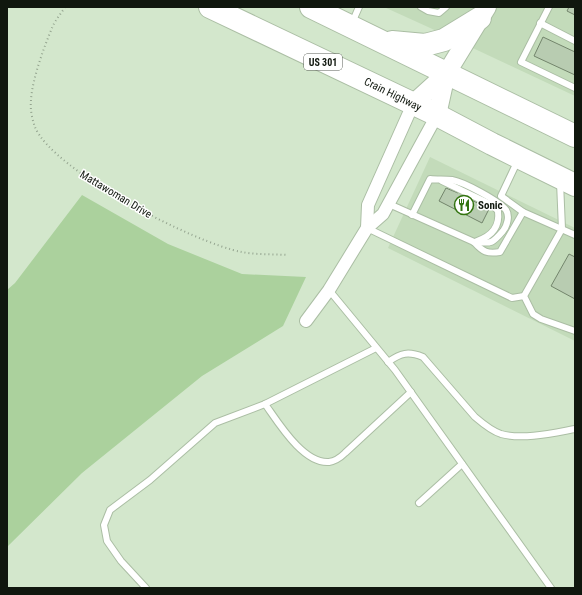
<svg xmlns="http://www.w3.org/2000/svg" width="582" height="595" viewBox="0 0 582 595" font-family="'Roboto Condensed',sans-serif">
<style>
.built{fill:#c3dbba}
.green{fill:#abd19d}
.building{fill:#b8ccb1;stroke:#73856c}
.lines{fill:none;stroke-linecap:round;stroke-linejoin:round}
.lane-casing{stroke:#abbea4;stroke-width:8}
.street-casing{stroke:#abbea4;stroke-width:14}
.secondary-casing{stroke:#abbea4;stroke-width:20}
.highway-casing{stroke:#abbea4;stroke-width:24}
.path{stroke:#95a590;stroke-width:2;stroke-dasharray:1 3;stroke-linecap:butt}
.lane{stroke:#fff;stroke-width:6}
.street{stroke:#fff;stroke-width:12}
.secondary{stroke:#fff;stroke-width:18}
.highway{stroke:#fff;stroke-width:22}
.labels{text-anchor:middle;stroke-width:3;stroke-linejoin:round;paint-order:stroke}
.shield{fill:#fff;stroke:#585d56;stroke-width:1}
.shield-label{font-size:10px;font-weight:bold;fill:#10170e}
.street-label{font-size:11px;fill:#10170e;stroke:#fff}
.poi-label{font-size:11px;font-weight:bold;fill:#10170e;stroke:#fff;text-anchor:start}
</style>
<rect width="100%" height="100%" fill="#d3e7cc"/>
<g class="built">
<path d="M384,7H575V96L428,27Z"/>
<path d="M430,157L575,228V341L388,248Z"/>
</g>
<path class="green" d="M82,195L168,244L242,274L306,277L283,326L202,376L82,473L7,547V290L15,283Z"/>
<g class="building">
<path d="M569,7H575V15L567,11Z"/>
<path d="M543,37L575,52V75L534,56Z"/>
<path d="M446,188L458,193L459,192L465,195L464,196L489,209L482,223L439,201Z"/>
<path d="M569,254L575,257V299L551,286Z"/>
</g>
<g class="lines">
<g class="lane-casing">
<g id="lane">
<path d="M421,7L428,11L439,13L446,7"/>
<path d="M549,7L521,62L575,88"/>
<path d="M352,23L359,7"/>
<path d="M540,23L575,41"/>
<path d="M518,160L501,196L523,212L575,235"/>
<path d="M442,181L492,205L498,211C500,227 492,236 477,241"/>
<path d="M560,182L562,229L524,296L533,314L541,319L575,331"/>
<path d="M389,204L474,242C483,252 487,254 500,252L523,212"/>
<path d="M412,215L430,179C437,180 445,179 452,180C464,182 499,201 506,210C510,216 507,226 503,231C491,245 491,243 474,242"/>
<path d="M367,228L512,298L524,296"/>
<path d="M329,290L395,370L551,588"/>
<path d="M388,362C401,353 408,351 423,357L475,417C482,423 491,431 501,434C523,440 553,433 575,429"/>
<path d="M265,404C278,422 303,464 329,462C335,461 341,457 345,453L411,392"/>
<path d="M419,503L462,464"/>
<path d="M146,588L121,561L107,541L104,525L110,510L150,480L215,423L265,404L376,348"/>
</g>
</g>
<g class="street-casing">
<g id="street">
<path d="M367,228L368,205L413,104"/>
<path d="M306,321L329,290L367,228L383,214L437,115"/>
</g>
</g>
<g class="secondary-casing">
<g id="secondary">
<path d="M413,104L446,74"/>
<path d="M437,115L446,74L487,7"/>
</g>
</g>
<g class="highway-casing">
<g id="highway">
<path d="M210,7L437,115L492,144L575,185"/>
<path d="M311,7L575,136"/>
<path d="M392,42L425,45L444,40L480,18"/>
</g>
</g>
<path class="path" d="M65,7C61,14 55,20 52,28C44,47 32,80 31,100C30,109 32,119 35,127C52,170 196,244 242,252C257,255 273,254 288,255"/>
<use href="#lane" class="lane"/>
<use href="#street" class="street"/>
<use href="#secondary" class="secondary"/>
<use href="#highway" class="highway"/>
</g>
<defs>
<g id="restaurant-ring" transform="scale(1)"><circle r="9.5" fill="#fff" stroke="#32730f" stroke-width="1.5"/><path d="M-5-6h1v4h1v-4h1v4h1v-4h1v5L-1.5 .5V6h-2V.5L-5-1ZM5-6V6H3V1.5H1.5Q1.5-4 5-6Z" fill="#32730f"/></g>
</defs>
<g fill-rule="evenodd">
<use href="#restaurant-ring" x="464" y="205"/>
</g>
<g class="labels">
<rect class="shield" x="304" y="54" width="38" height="16" rx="3"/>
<g class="shield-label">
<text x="323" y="66">US 301</text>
</g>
<g class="street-label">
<text transform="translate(393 94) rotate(26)" y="4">Crain Highway</text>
<text transform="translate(116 194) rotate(31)" y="4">Mattawoman Drive</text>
</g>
<g class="poi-label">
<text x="478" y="209">Sonic</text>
</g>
</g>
<rect width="582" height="595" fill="none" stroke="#10170e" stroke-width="16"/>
</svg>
